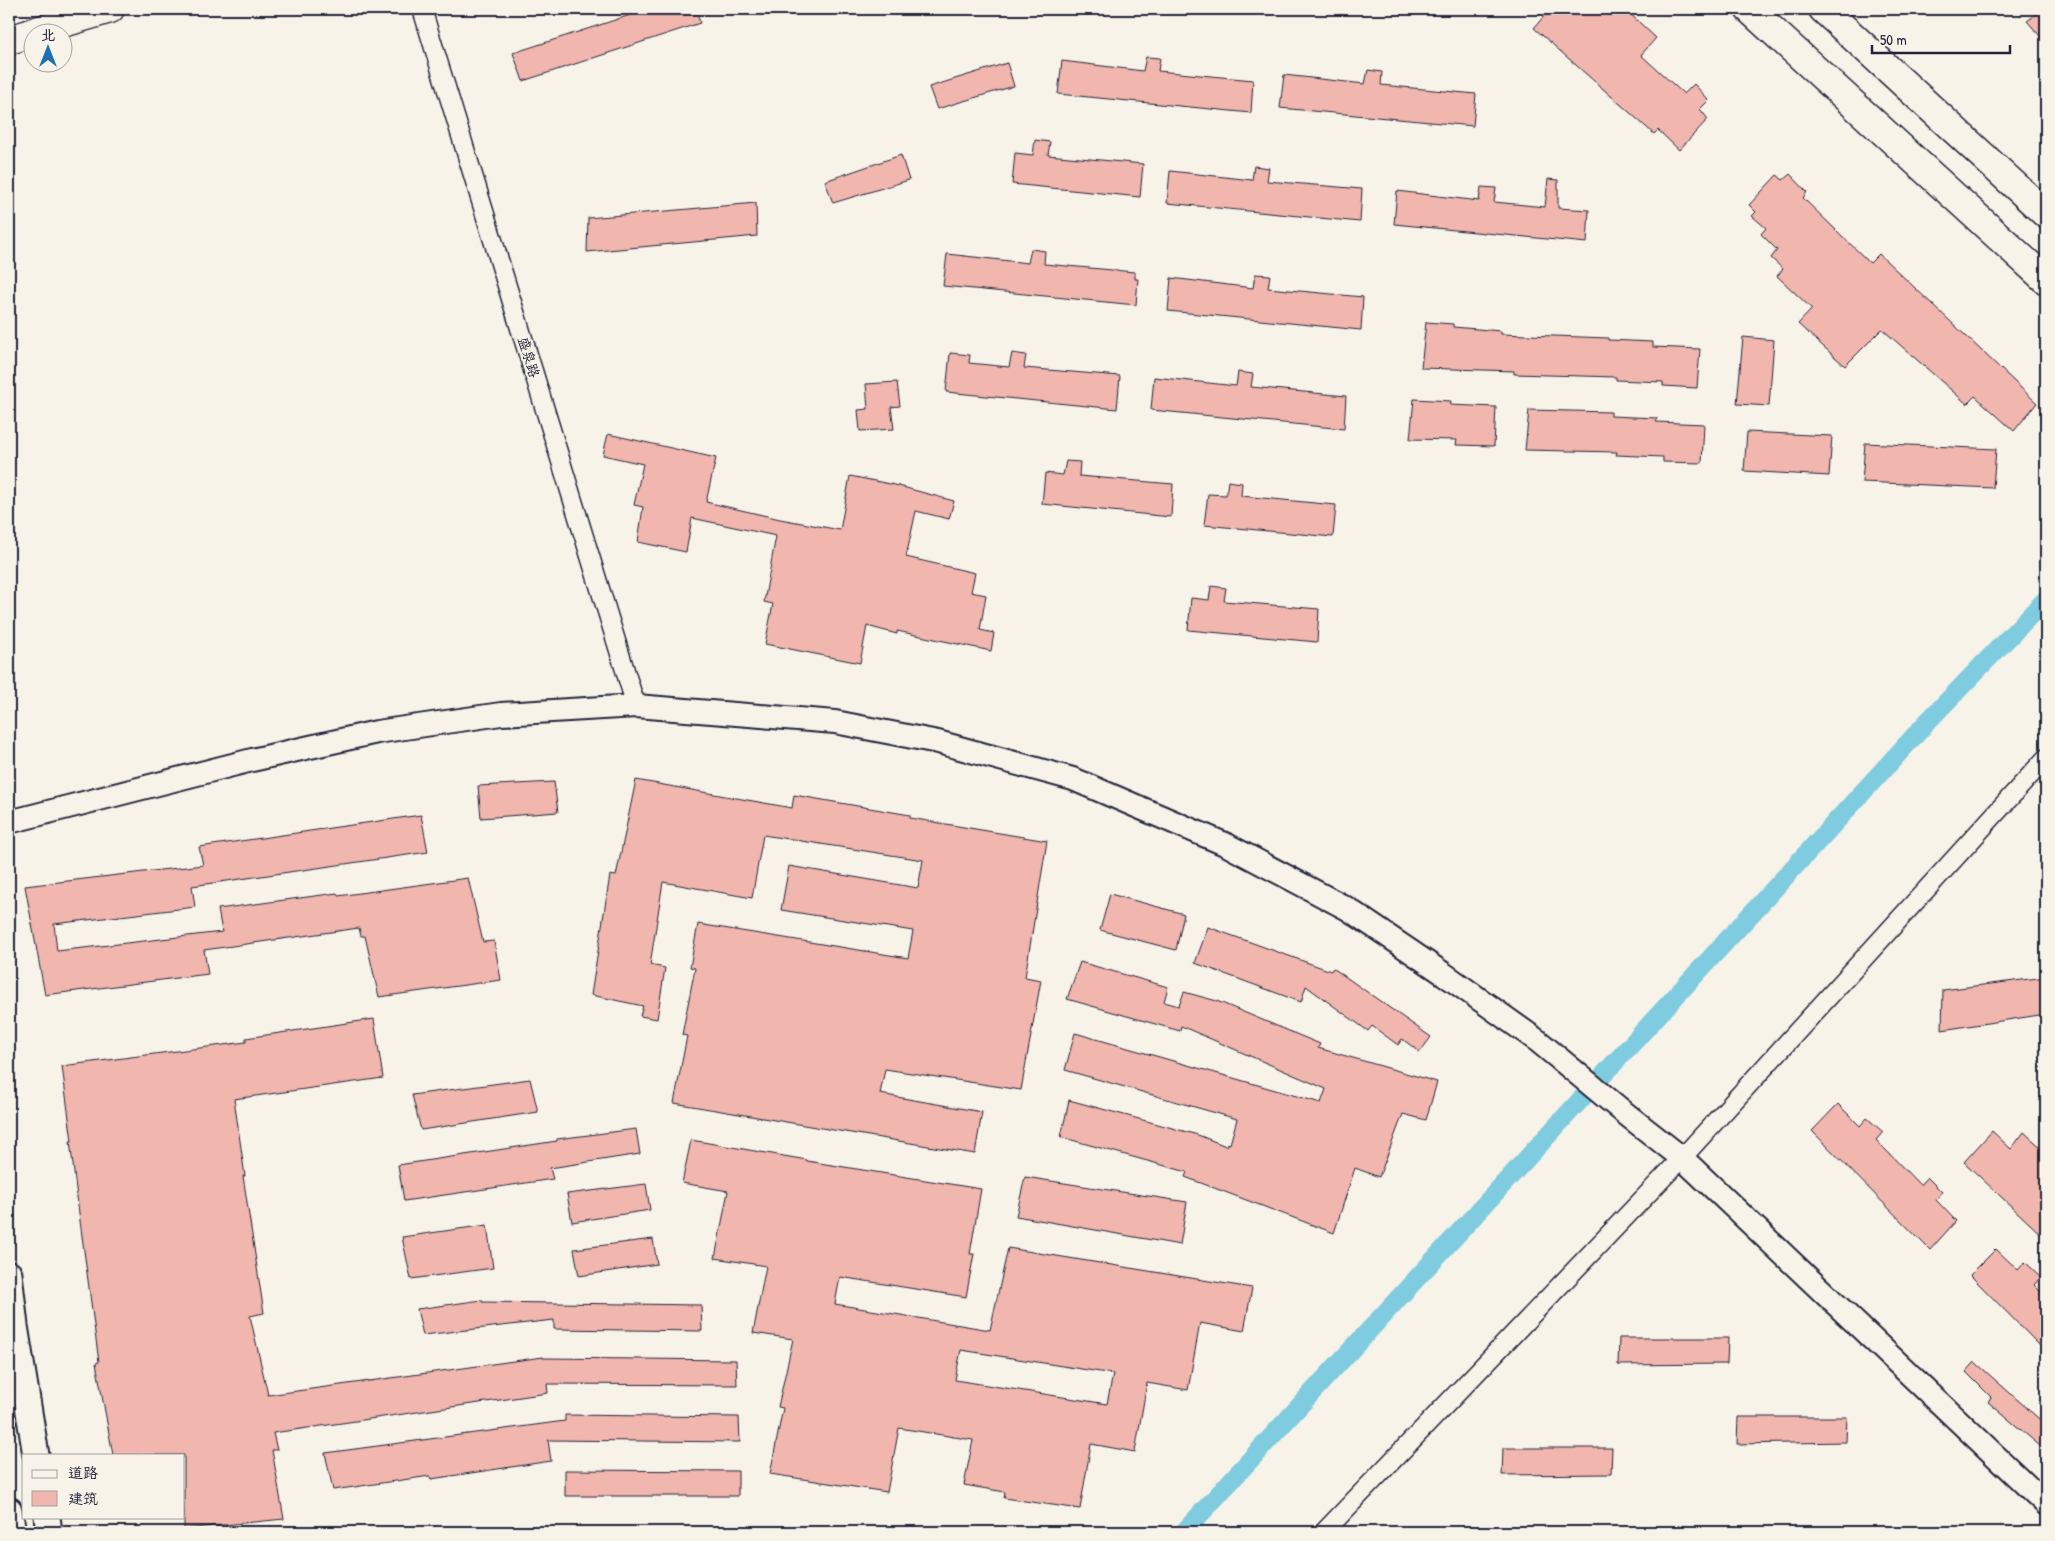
<svg xmlns="http://www.w3.org/2000/svg" width="2055" height="1541" viewBox="0 0 2055 1541" font-family="'Patrick Hand','LXGW WenKai TC',sans-serif">
<style>
.lines{fill:none;stroke-linecap:round;stroke-linejoin:round}
.canal{stroke:#7fcbdf;stroke-width:19}
.building{fill:#f1b6ad;stroke:#22223b;fill-rule:evenodd}
.minor-casing{stroke:#22223b;stroke-width:21}
.tertiary-casing{stroke:#22223b;stroke-width:26}
.secondary-casing{stroke:#22223b;stroke-width:29}
.primary-casing{stroke:#22223b;stroke-width:31}
.minor{stroke:#f7f3e8;stroke-width:18}
.tertiary{stroke:#f7f3e8;stroke-width:22}
.secondary{stroke:#f7f3e8;stroke-width:25}
.primary{stroke:#f7f3e8;stroke-width:28}
.labels{text-anchor:middle;stroke-width:4;stroke-linejoin:round;paint-order:stroke}
.street-label{font-size:14px;fill:#22223b;stroke:#f7f3e8}
</style>
<rect width="100%" height="100%" fill="#f7f3e8"/>
<filter id="ink" filterUnits="userSpaceOnUse"><feTurbulence type="fractalNoise" baseFrequency=".02" numOctaves="2"/><feDisplacementMap in="SourceGraphic" scale="10" xChannelSelector="R" yChannelSelector="G"/><feConvolveMatrix kernelMatrix="1 2 1 2 8 2 1 2 1" color-interpolation-filters="sRGB"/></filter>
<g filter="url(#ink)">
<g class="lines">
<path class="canal" d="M1184,1532L1929,720L2046,599"/>
</g>
<g class="building">
<path d="M649,9H696L700,23L523,81L513,53Z"/>
<path d="M1550,9H1625L1656,38L1641,55L1684,94L1694,84L1709,100L1700,109L1708,119L1679,150L1658,130L1654,134L1534,28Z"/>
<path d="M2044,9H2046V43L2027,21Z"/>
<path d="M1146,57L1160,58L1158,71L1253,80L1251,113L1058,94L1062,61L1143,71Z"/>
<path d="M1007,63L1014,86L937,109L929,87Z"/>
<path d="M1368,70L1382,72L1381,85L1476,94L1473,126L1280,108L1284,75L1365,84Z"/>
<path d="M1035,140L1050,142L1048,155L1143,164L1140,197L1012,184L1015,153L1033,155Z"/>
<path d="M901,155L909,180L833,203L825,181Z"/>
<path d="M1254,166L1269,168L1267,181L1362,189L1360,222L1167,203L1170,171L1252,180Z"/>
<path d="M1790,174L1807,192L1803,198L1870,263L1879,254L2037,403L2014,431L1975,396L1967,404L1882,329L1845,366L1798,324L1812,309L1777,276L1783,269L1771,258L1777,250L1761,234L1766,228L1752,216L1756,212L1749,205L1777,175L1783,180Z"/>
<path d="M1548,179L1558,180V208L1589,210L1587,243L1394,224L1397,191L1479,201L1481,187L1496,188L1494,202L1545,207Z"/>
<path d="M756,203L757,236L587,252L588,218Z"/>
<path d="M1031,249L1045,251L1044,264L1135,272V279H1138L1136,305L943,286L947,254L1028,263Z"/>
<path d="M1255,274L1270,275L1268,288L1363,297L1361,330L1168,311L1171,278L1253,288Z"/>
<path d="M1426,322L1453,324V327L1501,331V334L1608,338V340L1653,342V347L1700,349L1697,388L1663,386V382L1616,380V377L1514,374V371L1421,368Z"/>
<path d="M1743,337L1774,340L1769,406L1737,404Z"/>
<path d="M950,353L970,355L969,363L1009,367L1012,353L1026,355L1024,368L1120,376L1117,409L946,392Z"/>
<path d="M1238,372L1253,374L1251,387L1346,396L1344,429L1151,410L1154,377L1236,386Z"/>
<path d="M897,382L900,406L891,407L894,429L860,431L858,410L868,409L866,384Z"/>
<path d="M1414,399L1451,401L1450,405L1496,407L1494,446L1456,445L1457,440L1410,439Z"/>
<path d="M1529,410L1611,412V416L1657,418L1656,422L1704,424L1702,463L1663,462V457L1616,455L1617,452L1525,450Z"/>
<path d="M1747,432L1832,436L1829,476L1744,471Z"/>
<path d="M608,434L716,458L706,502L780,519L840,530L850,476L895,485L954,501L949,519L916,511L906,557L975,573L971,592L986,595L980,630L994,633L991,651L897,631V634L867,626L860,663L765,644L773,604L764,602L776,536L692,518L686,552L638,542L643,507L634,505L643,464L603,455Z"/>
<path d="M1865,443L1996,449L1993,488L1862,482Z"/>
<path d="M1066,461L1080,462L1079,476L1173,484L1171,517L1042,504L1045,473L1063,475Z"/>
<path d="M1228,481L1242,483L1241,496L1336,505L1333,537L1204,525L1208,494L1226,495Z"/>
<path d="M1211,586L1226,588L1224,601L1319,609L1317,642L1188,630L1191,598L1209,600Z"/>
<path d="M636,780L792,808L794,795L910,815V818L1047,841L1025,977L1041,980L1021,1090L885,1069L880,1094L982,1112L975,1154L674,1103L687,1036L682,1035L695,968L690,967L698,924L908,958L913,931L781,910L789,866L918,888L923,860L763,835L752,898L663,882L650,965L665,968L657,1019L640,1016L643,1006L591,995L610,875L616,876Z"/>
<path d="M554,782L558,812L481,818L478,786Z"/>
<path d="M421,815L428,852L192,886L195,907L54,924L57,951L222,932L218,909L337,893L338,896L468,878L483,942L494,941L501,980L379,997L365,936H361L359,928L204,950L208,974L45,995L25,886L203,865L199,847Z"/>
<path d="M1110,894L1184,914L1176,950L1100,930Z"/>
<path d="M1208,927L1331,971L1333,968L1431,1037L1420,1052L1402,1039L1398,1045L1372,1026L1368,1031L1306,986L1301,1002L1195,963Z"/>
<path d="M1080,962L1168,987L1164,1002L1179,1006L1184,992L1217,1001L1320,1044L1318,1048L1437,1082L1426,1120L1403,1114L1379,1177L1355,1168L1334,1233L1185,1177L1187,1172L1061,1137L1069,1100L1198,1135L1226,1146L1227,1143L1230,1144L1237,1119L1065,1070L1075,1033L1321,1103L1326,1089L1181,1026L1180,1031L1067,999Z"/>
<path d="M2046,977V1014L1942,1030L1943,990Z"/>
<path d="M374,1019L383,1078L234,1099L245,1176H243L264,1313L250,1316L268,1395L543,1357V1358L736,1360L737,1385L547,1384L548,1393L273,1433L277,1450H272L284,1519L184,1529V1455H113L96,1363L99,1362L80,1221L70,1141H72L62,1066L246,1042V1038Z"/>
<path d="M530,1079L538,1112L421,1130L412,1095Z"/>
<path d="M1838,1104L1860,1126L1867,1118L1883,1132L1876,1140L1920,1185L1927,1177L1942,1192L1936,1200L1956,1221L1930,1250L1812,1131Z"/>
<path d="M636,1129L640,1154L550,1168L553,1179L404,1201L398,1165L557,1141V1139Z"/>
<path d="M1992,1131L2011,1149L2024,1132L2046,1152V1239L1964,1162Z"/>
<path d="M691,1140L807,1160V1161L981,1189L970,1254H974L966,1297L840,1277L835,1304L990,1330L1008,1248L1252,1288L1244,1331L1200,1323L1188,1390L1147,1383L1135,1452L1091,1444L1080,1509L1004,1498L1005,1492L964,1485L973,1440L899,1428L887,1492L770,1474L783,1408L778,1407L793,1339L753,1333L766,1266L715,1258L728,1191L682,1183ZM961,1350L1113,1374L1107,1404L955,1380Z"/>
<path d="M1025,1177L1187,1202L1180,1245L1016,1216Z"/>
<path d="M646,1184L650,1210L572,1222L567,1194Z"/>
<path d="M487,1225L493,1268L411,1279L402,1237Z"/>
<path d="M653,1239L657,1264L579,1276L574,1249Z"/>
<path d="M1996,1249L2018,1270L2025,1262L2041,1277L2034,1285L2046,1297V1352L1970,1275Z"/>
<path d="M482,1300V1302L701,1305L702,1331L554,1329V1320L423,1335L417,1309Z"/>
<path d="M1619,1338H1728L1727,1364L1618,1365Z"/>
<path d="M1975,1362L2046,1425V1451L1988,1402L1991,1397L1966,1372Z"/>
<path d="M565,1415L739,1417L740,1442L548,1440L551,1461L431,1479L430,1476L333,1490L325,1453L565,1421Z"/>
<path d="M1738,1417H1847L1846,1442L1737,1444Z"/>
<path d="M1503,1448H1612L1611,1474L1502,1475Z"/>
<path d="M565,1470L738,1471V1496H565Z"/>
</g>
<g class="lines">
<g class="minor-casing">
<g id="minor">
<path d="M422,9L636,706"/>
<path d="M1324,1532L1682,1158L2046,758"/>
</g>
</g>
<g class="tertiary-casing">
<path id="tertiary" d="M9,822L252,760L377,732L501,714L636,706L835,722L938,742L1073,779L1227,845L1348,909L1444,974L1538,1041L1626,1114L1682,1158L2046,1504"/>
</g>
<g class="secondary-casing">
<g id="secondary">
<path d="M9,1274L15,1326L36,1455"/>
<path d="M9,1510L13,1532"/>
<path d="M47,1517L49,1532"/>
</g>
</g>
<g class="primary-casing">
<g id="primary">
<path d="M1749,9L2046,280"/>
<path d="M1823,9L2046,214"/>
<path d="M33,32L110,9"/>
<path d="M9,40L32,33"/>
</g>
</g>
<use href="#minor" class="minor"/>
<use href="#tertiary" class="tertiary"/>
<use href="#secondary" class="secondary"/>
<use href="#primary" class="primary"/>
</g>
</g>
<g class="labels">
<g class="street-label">
<text transform="translate(529 357) rotate(73)" y="5">盛泉路</text>
</g>
</g>
<rect width="2055" height="1541" fill="none" stroke="#f7f3e8" stroke-width="30"/>
<rect x="15" y="15" width="2025" height="1511" fill="none" stroke="#22223b" stroke-width="2" filter="url(#ink)"/>
<rect x="22" y="1454" width="162" height="65" fill="#f7f3e8" stroke="#a29fa3"/>
<rect x="32" y="1470" width="25" height="8" fill="#f7f3e8" stroke="#a29fa3"/>
<text x="68" y="1478" font-size="15" fill="#22223b">道路</text>
<rect x="32" y="1491" width="25" height="15" fill="#f1b6ad" stroke="#a29fa3"/>
<text x="68" y="1504" font-size="15" fill="#22223b">建筑</text>
<g transform="translate(48 48)"><circle r="24" fill="#f7f3e8" stroke="#a29fa3"/>
<path d="M0-4L9 19L0 12L-9 19Z" fill="#1f6fb2"/>
<text y="-8" font-size="14" font-weight="bold" text-anchor="middle" fill="#22223b">北</text>
</g>
<path d="M1872 45v8h138v-8" fill="none" stroke="#22223b" stroke-width="2.5"/>
<text x="1880" y="45" font-size="15" fill="#22223b" stroke="#f7f3e8" stroke-width="4" paint-order="stroke">50 m</text>
</svg>
